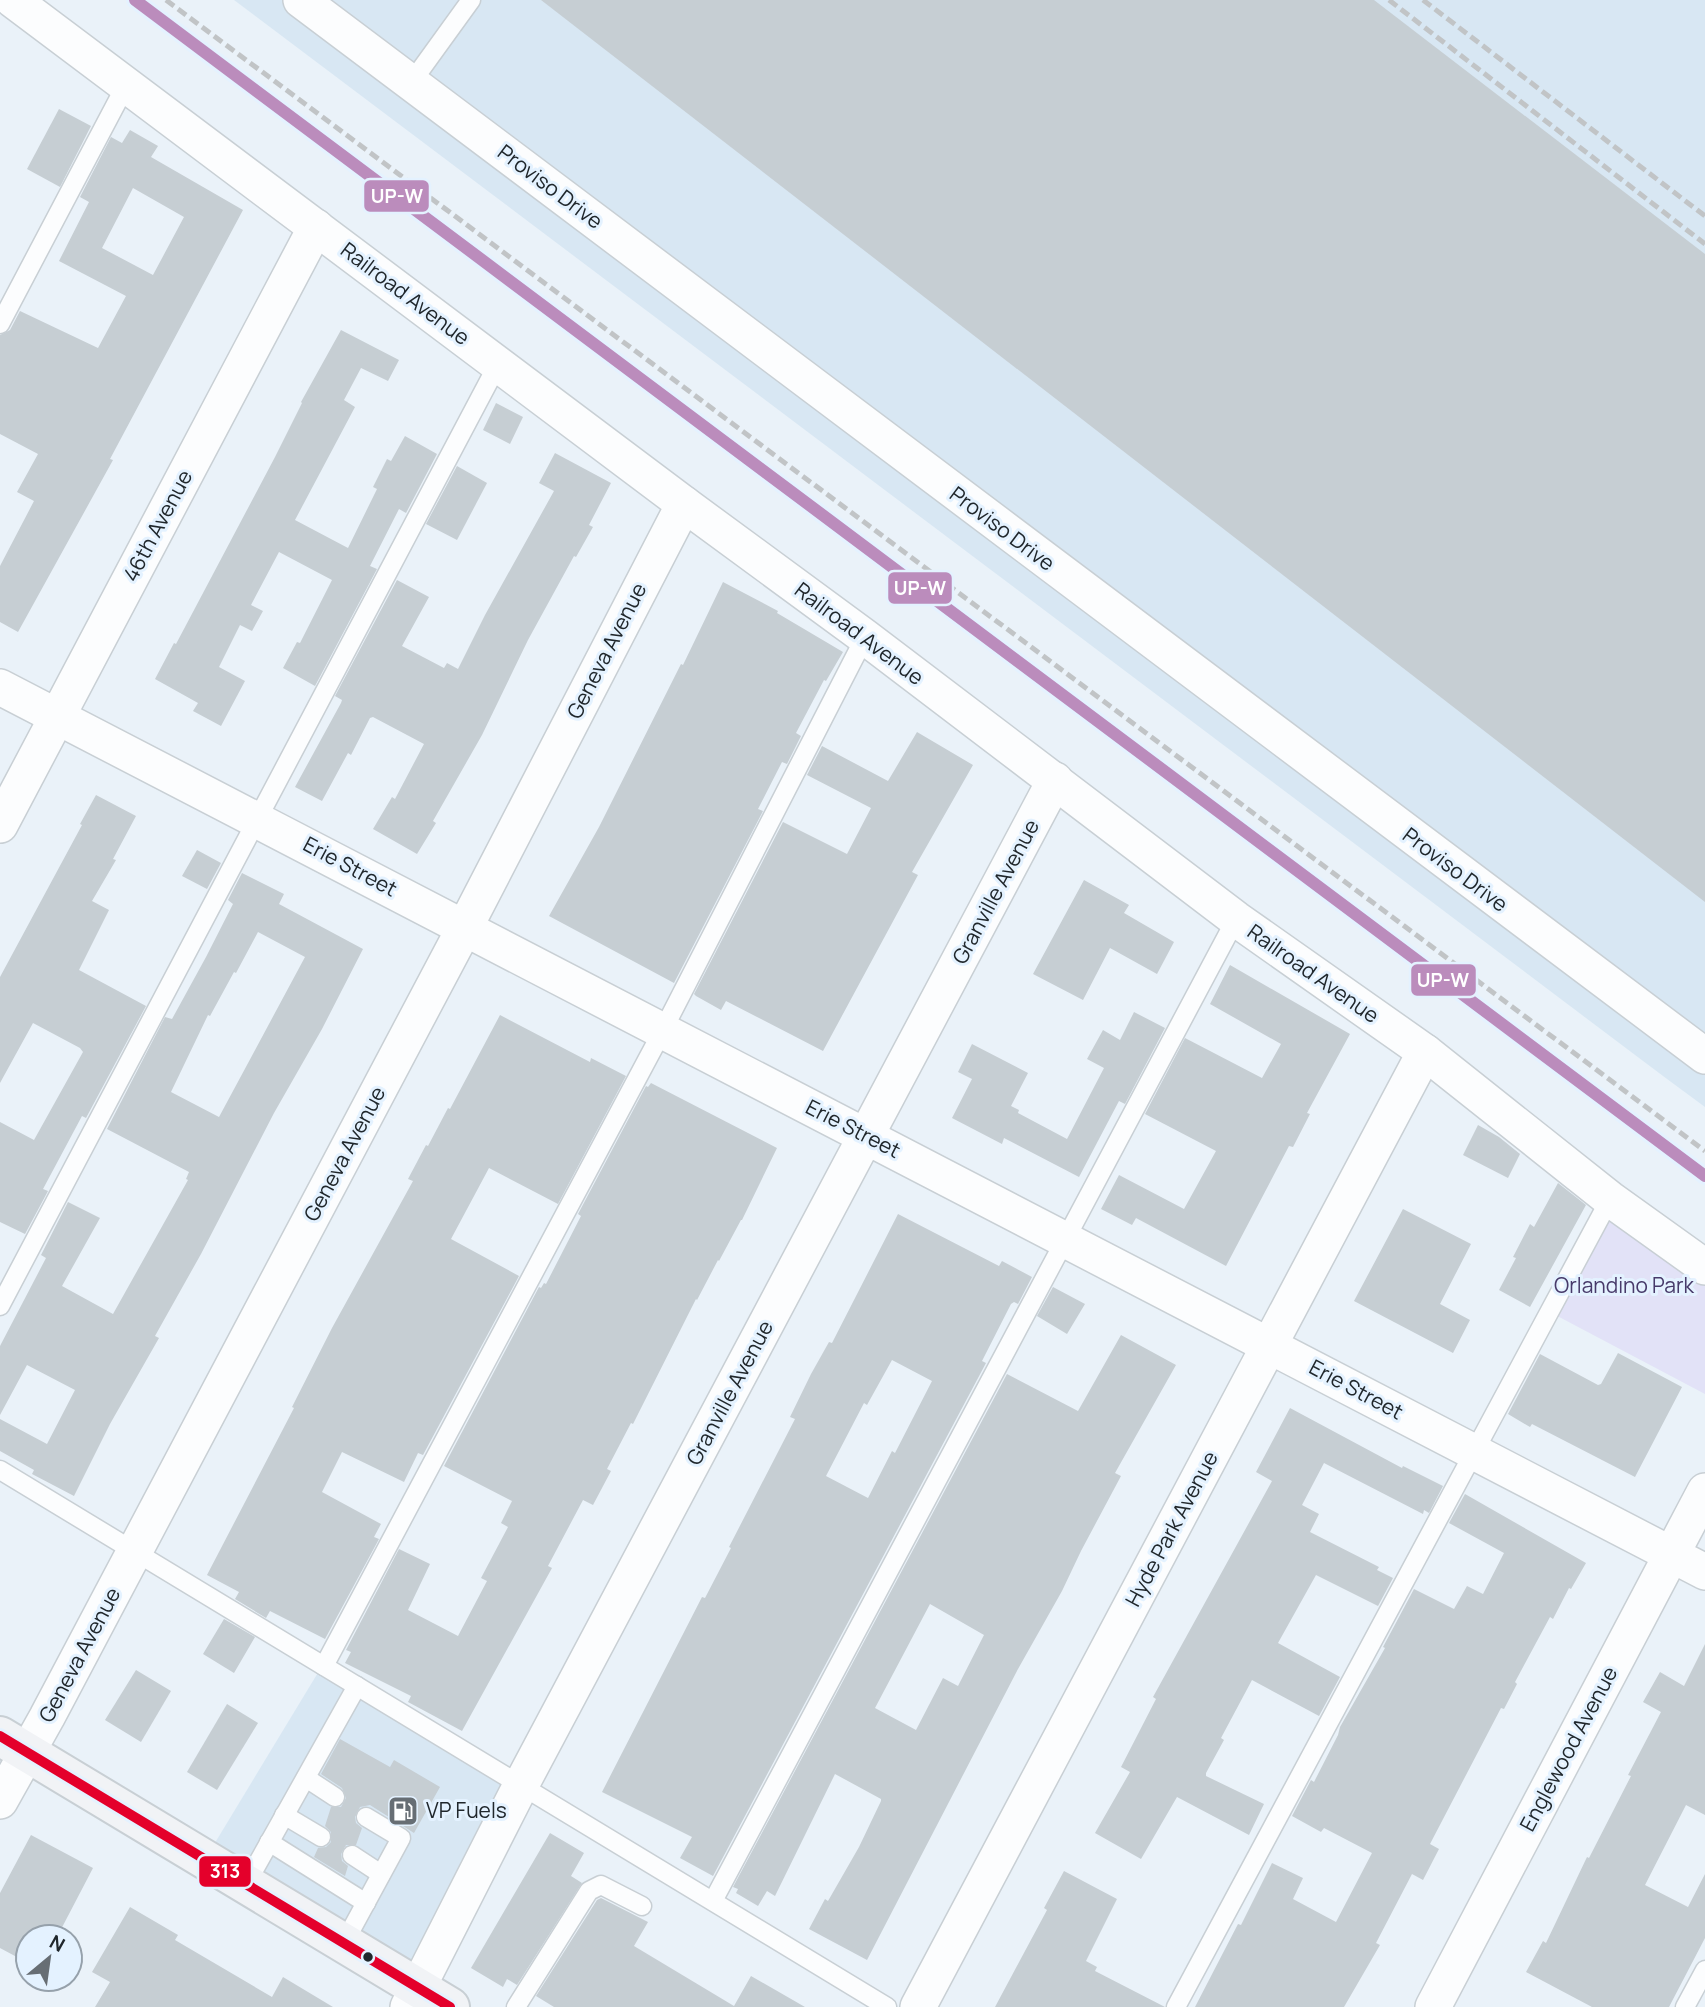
<svg xmlns="http://www.w3.org/2000/svg" width="1705" height="2007" viewBox="0 0 1705 2007" font-family="Manrope,sans-serif">
<style>
.built{fill:#d8e7f3}
.green{fill:#e2e2f7}
.building{fill:#c6ced3;fill-rule:evenodd}
.lines{fill:none;stroke-linecap:round;stroke-linejoin:round}
.lane-casing{stroke:#c8cfd4;stroke-width:21}
.street-casing{stroke:#c8cfd4;stroke-width:38}
.secondary-casing{stroke:#c8cfd4;stroke-width:42}
.lane{stroke:#fcfdfe;stroke-width:18}
.street{stroke:#fcfdfe;stroke-width:35}
.secondary{stroke:#f1f3f6;stroke-width:38}
.rail{stroke:#c1c4c6;stroke-width:5;stroke-dasharray:10 5;stroke-linecap:butt}
.bus-1-casing{stroke:#e4f2ff;stroke-width:16}
.bus-1{stroke:#e4002b;stroke-width:10}
.rail-1-casing{stroke:#e4f2ff;stroke-width:18}
.rail-1{stroke:#bb8cbc;stroke-width:12}
.bus-dot{fill:#20272c;stroke:#e4f2ff;stroke-width:2.5}
.labels{text-anchor:middle;stroke-width:6;stroke-linejoin:round;paint-order:stroke}
.street-label{font-size:21px;fill:#20272c;stroke:#e4f2ff}
.park-label{font-size:21px;fill:#473a6a;stroke:#e4f2ff}
.poi-label{font-size:21px;fill:#20272c;stroke:#e4f2ff;text-anchor:start}
.line-badge{stroke:#e4f2ff;stroke-width:2.5}
.badge-label{font-size:19px;text-anchor:middle;font-weight:bold;fill:#fff}
</style>
<rect width="100%" height="100%" fill="#eaf2f9"/>
<g class="built">
<path d="M234,0H1705V1107L1663,1076Z"/>
<path d="M319,1671L519,1790L421,1985L207,1856Z"/>
</g>
<path class="green" d="M1603,1200L1705,1272V1394L1546,1310Z"/>
<g class="building">
<path d="M541,0H1374L1705,254V902Z"/>
<path d="M59,109L91,126L60,187L27,169Z"/>
<path d="M130,130L158,146L151,157L243,210L110,459L113,460L18,632L0,622V566L34,501L17,492L38,454L0,434V335L10,330L20,311L98,348L126,296L59,261L89,202L80,197L111,137L122,143ZM133,188L184,217L153,275L102,248Z"/>
<path d="M341,330L399,360L388,381L361,368L344,400L355,407L295,520L348,548L377,489L373,487L387,459L391,461L405,436L437,454L406,513L399,509L370,566L377,569L315,686L283,668L297,642L300,643L332,580L279,552L251,605L263,611L252,631L240,625L219,667L245,681L221,726L193,711L198,703L155,679L174,643L176,644L275,457L302,403L301,402Z"/>
<path d="M496,403L523,417L510,444L483,430Z"/>
<path d="M555,453L611,483L589,525L593,527L576,557L574,556L528,640L482,735L433,821L436,823L417,854L373,829L392,797L395,799L424,744L373,717L370,718L351,755L348,753L322,801L295,787L341,703L342,700L335,696L397,580L429,597L402,646L444,668L447,663L458,669L485,615L554,491L539,483Z"/>
<path d="M457,466L487,483L457,540L426,524Z"/>
<path d="M723,582L778,611L777,613L843,652L826,681L824,680L796,733L801,736L787,764L782,762L758,809L763,811L674,983L549,916L599,827L681,664L683,665Z"/>
<path d="M917,732L973,765L912,872L918,875L823,1051L726,1001L721,1010L696,996L694,994L783,822L847,854L871,808L807,775L822,746L888,781Z"/>
<path d="M96,795L136,816L113,859L116,860L92,901L109,910L79,970L146,1006L86,1118L82,1116L43,1189L48,1191L25,1234L0,1222V1122L34,1140L83,1052L80,1048L33,1023L0,1083V977L82,825L80,824Z"/>
<path d="M197,850L221,863L207,889L182,876Z"/>
<path d="M242,873L284,894L279,904L363,949L322,1029L274,1113L201,1254L155,1336L159,1338L110,1424L74,1496L32,1474L34,1470L0,1451V1419L47,1444L75,1390L27,1365L0,1415V1346L46,1258L41,1255L68,1202L100,1218L62,1286L113,1314L188,1180L186,1179L189,1172L107,1129L165,1017L172,1019L206,957L233,904L228,900ZM258,932L305,957L219,1117L171,1092L208,1015L210,1016L234,972L236,973Z"/>
<path d="M1084,880L1129,905L1124,913L1174,942L1157,974L1110,948L1083,1000L1033,974Z"/>
<path d="M1230,965L1350,1034L1307,1113L1310,1114L1293,1147L1289,1146L1226,1266L1136,1218L1132,1225L1101,1209L1119,1175L1184,1209L1216,1151L1145,1114L1185,1038L1262,1078L1281,1044L1210,1004Z"/>
<path d="M1134,1012L1165,1028L1125,1104L1119,1101L1079,1177L1004,1138L1002,1144L952,1118L972,1079L958,1072L972,1044L1028,1073L1011,1106L1019,1110L1018,1113L1067,1139L1104,1068L1087,1059L1103,1030L1120,1040Z"/>
<path d="M500,1015L590,1062L591,1058L626,1076L558,1204L489,1168L451,1239L519,1276L423,1455L418,1453L404,1482L342,1452L322,1492L381,1524L374,1537L379,1539L325,1639L270,1611L266,1618L235,1599L239,1592L207,1575L294,1408L292,1407L332,1328L413,1181L408,1179L426,1145L428,1146L448,1108L450,1109Z"/>
<path d="M651,1083L777,1148L742,1220H741L719,1261L718,1260L697,1300L696,1299L633,1424L631,1423L607,1469L611,1471L593,1505L583,1500L548,1566L552,1568L462,1731L408,1702L411,1696L345,1663L351,1652L346,1650L399,1549L430,1564L408,1610L458,1636L487,1581L481,1578L508,1527L501,1523L512,1501L444,1466L539,1287L541,1288L544,1283L546,1284L581,1216L578,1214L646,1086L648,1087Z"/>
<path d="M1478,1125L1499,1137L1520,1154L1508,1178L1463,1155Z"/>
<path d="M1558,1183L1586,1205L1530,1307L1499,1290L1516,1258L1513,1257L1530,1224L1534,1227Z"/>
<path d="M1403,1209L1471,1244L1440,1304L1470,1320L1453,1353L1354,1301Z"/>
<path d="M898,1214L999,1266L1002,1261L1032,1277L1018,1304L1014,1302L1011,1304L982,1361L986,1363L713,1876L680,1858L692,1837L602,1792L702,1597L705,1598L731,1548L729,1547L795,1419L790,1417L811,1374L829,1342L832,1343ZM892,1360L932,1381L895,1453L892,1451L868,1498L826,1476L864,1403L867,1405Z"/>
<path d="M1053,1287L1085,1304L1067,1334L1037,1316Z"/>
<path d="M1121,1335L1176,1365L1115,1473L1121,1476L1081,1551L1062,1591L1018,1669L867,1960L809,1929L825,1899L828,1901L859,1847L881,1801V1799L835,1774L775,1896L767,1891L758,1906L736,1893L738,1889L733,1887L1007,1374L1078,1411ZM930,1604L984,1635L958,1686L943,1678L916,1730L875,1708Z"/>
<path d="M1618,1353L1682,1387L1635,1477L1532,1424L1530,1427L1508,1414L1540,1354L1598,1385L1601,1384Z"/>
<path d="M1290,1408L1402,1468L1403,1466L1443,1486L1429,1513L1424,1510L1423,1514L1324,1463L1302,1505L1319,1514L1310,1532L1379,1567L1377,1570L1393,1578L1378,1606L1316,1575L1278,1643L1340,1677L1319,1716L1252,1680L1221,1738L1224,1740L1206,1773V1776L1264,1804L1249,1835L1177,1797L1141,1859L1095,1833L1130,1772L1121,1767L1156,1699L1153,1697L1272,1481L1256,1472Z"/>
<path d="M1465,1494L1586,1563L1571,1589L1569,1588L1553,1619L1550,1617L1515,1682L1517,1684L1504,1709L1501,1708L1430,1844L1439,1849L1423,1880L1412,1874L1376,1943L1380,1945L1344,2007H1195L1238,1924L1241,1925L1272,1863L1303,1878L1293,1899L1336,1922L1372,1853L1324,1828L1321,1832L1292,1816L1311,1780L1314,1782L1338,1735L1340,1727L1385,1648L1383,1647L1414,1589L1454,1609L1467,1586L1483,1594L1504,1553L1449,1523Z"/>
<path d="M224,1619L255,1637L234,1673L203,1654Z"/>
<path d="M1705,1644V1815L1686,1805L1645,1885L1688,1907L1705,1874V1938L1669,2007H1592L1526,1972L1543,1941L1546,1943L1587,1857L1589,1858L1631,1776L1628,1775L1661,1712L1643,1702L1660,1672L1684,1686Z"/>
<path d="M136,1670L171,1691L141,1742L105,1720Z"/>
<path d="M227,1704L258,1723L217,1790L187,1772Z"/>
<path d="M340,1739L390,1767L394,1760L440,1787L414,1833L370,1805L360,1807L355,1817L356,1823L362,1828L356,1845H346L341,1854L342,1861L348,1866L345,1876L314,1857L318,1848L326,1847L331,1842V1832L325,1826L331,1807H341L346,1798L342,1788L321,1774Z"/>
<path d="M550,1833L584,1853L571,1876L582,1883L517,1985L507,1979L503,1987L471,1968Z"/>
<path d="M31,1835L93,1868L57,1937H28V1963L0,1948V1893Z"/>
<path d="M1064,1871L1117,1899L1086,1961L1097,1967L1095,1971L1165,2007H995L1047,1910L1044,1908Z"/>
<path d="M601,1898L648,1922L634,1946L734,2006L751,1976L805,2007H554L536,1996L597,1900Z"/>
<path d="M130,1907L178,1935L175,1940L272,1997L283,1977L333,2007H95L110,1982L92,1972Z"/>
</g>
<g class="lines">
<g class="lane-casing">
<g id="lane">
<path d="M411,83L471,0"/>
<path d="M0,324L126,85"/>
<path d="M0,1306L498,364"/>
<path d="M0,1470L887,2007"/>
<path d="M324,1666L663,1030L865,637"/>
<path d="M306,1778L335,1797"/>
<path d="M284,1815L321,1837"/>
<path d="M269,1842L366,1903"/>
<path d="M352,1855L381,1874"/>
<path d="M246,1884L357,1686"/>
<path d="M713,1901L1236,919"/>
<path d="M344,1943L401,1838L366,1817"/>
<path d="M516,2007L589,1891L601,1885L642,1906"/>
<path d="M1176,2007L1610,1199"/>
<path d="M1685,2007L1705,1970"/>
</g>
</g>
<g class="street-casing">
<g id="street">
<path d="M13,0L684,504L865,637L1236,919L1425,1052L1610,1199L1705,1267"/>
<path d="M301,0L1705,1056"/>
<path d="M0,687L1705,1572"/>
<path d="M0,825L316,227"/>
<path d="M0,1801L47,1717L465,927L684,504"/>
<path d="M408,2007L521,1785L1055,780"/>
<path d="M918,2007L1425,1052"/>
<path d="M1433,2007L1705,1491"/>
</g>
</g>
<g class="secondary-casing">
<path id="secondary" d="M0,1736L450,2007"/>
</g>
<use href="#lane" class="lane"/>
<use href="#street" class="street"/>
<use href="#secondary" class="secondary"/>
<g class="rail">
<path d="M166,0L1705,1151"/>
<path d="M1389,0L1705,244"/>
<path d="M1423,0L1705,216"/>
</g>
<g class="bus-1-casing">
<path id="bus-1" d="M0,1736L450,2007"/>
</g>
<use href="#bus-1" class="bus-1"/>
<g class="rail-1-casing">
<path id="rail-1" d="M135,0L1705,1176"/>
</g>
<use href="#rail-1" class="rail-1"/>
</g>
<defs>
<g id="fuel-square" transform="scale(1.575)"><rect x="-9" y="-9" width="18" height="18" rx="4" fill="#676e74" stroke="#e4f2ff"/><path d="M-5.5-6h7V0h2V4h1.3V-2.5L3-4.5l.8-.8L6-3V5H2.5V1h-1V6h-7ZM-4.2-4.7v3.2H.2V-4.7Z" fill="#fff"/></g>
</defs>
<g fill-rule="evenodd">
<use href="#fuel-square" x="403" y="1811"/>
</g>
<circle class="bus-dot" cx="368" cy="1957" r="6"/>
<g class="labels">
<g class="street-label">
<text transform="translate(550 187) rotate(37)" y="7">Proviso Drive</text>
<text transform="translate(405 294) rotate(37)" y="7">Railroad Avenue</text>
<text transform="translate(158 526) rotate(-62)" y="7">46th Avenue</text>
<text transform="translate(1002 529) rotate(37)" y="7">Proviso Drive</text>
<text transform="translate(859 634) rotate(37)" y="7">Railroad Avenue</text>
<text transform="translate(607 651) rotate(-63)" y="7">Geneva Avenue</text>
<text transform="translate(350 867) rotate(28)" y="7">Erie Street</text>
<text transform="translate(1455 870) rotate(37)" y="7">Proviso Drive</text>
<text transform="translate(996 892) rotate(-62)" y="7">Granville Avenue</text>
<text transform="translate(1313 974) rotate(35)" y="7">Railroad Avenue</text>
<text transform="translate(853 1129) rotate(27)" y="7">Erie Street</text>
<text transform="translate(345 1154) rotate(-62)" y="7">Geneva Avenue</text>
<text transform="translate(1356 1390) rotate(28)" y="7">Erie Street</text>
<text transform="translate(730 1393) rotate(-62)" y="7">Granville Avenue</text>
<text transform="translate(1172 1529) rotate(-62)" y="7">Hyde Park Avenue</text>
<text transform="translate(80 1655) rotate(-62)" y="7">Geneva Avenue</text>
<text transform="translate(1569 1749) rotate(-62)" y="7">Englewood Avenue</text>
</g>
<g class="park-label">
<text x="1624" y="1293">Orlandino Park</text>
</g>
<g class="poi-label">
<text x="426" y="1818">VP Fuels</text>
</g>
</g>
<g class="line-badge">
<rect x="363" y="179" width="67" height="34" rx="7" fill="#bb8cbc"/>
<rect x="887" y="571" width="66" height="34" rx="7" fill="#bb8cbc"/>
<rect x="1410" y="963" width="67" height="34" rx="7" fill="#bb8cbc"/>
<rect x="198" y="1855" width="54" height="33" rx="7" fill="#e4002b"/>
</g>
<g class="badge-label">
<text x="397" y="203">UP-W</text>
<text x="920" y="595">UP-W</text>
<text x="1443" y="987">UP-W</text>
<text x="225" y="1878">313</text>
</g>
<g transform="translate(49 1958) rotate(29)"><circle r="33" fill="#e4f2ff" stroke="#96a1ab" stroke-width="2"/>
<path d="M0-5L12 26L0 18L-12 26Z" fill="#676e74"/>
<text y="-10" font-size="19" font-weight="bold" text-anchor="middle" fill="#20272c">N</text>
</g>
</svg>
